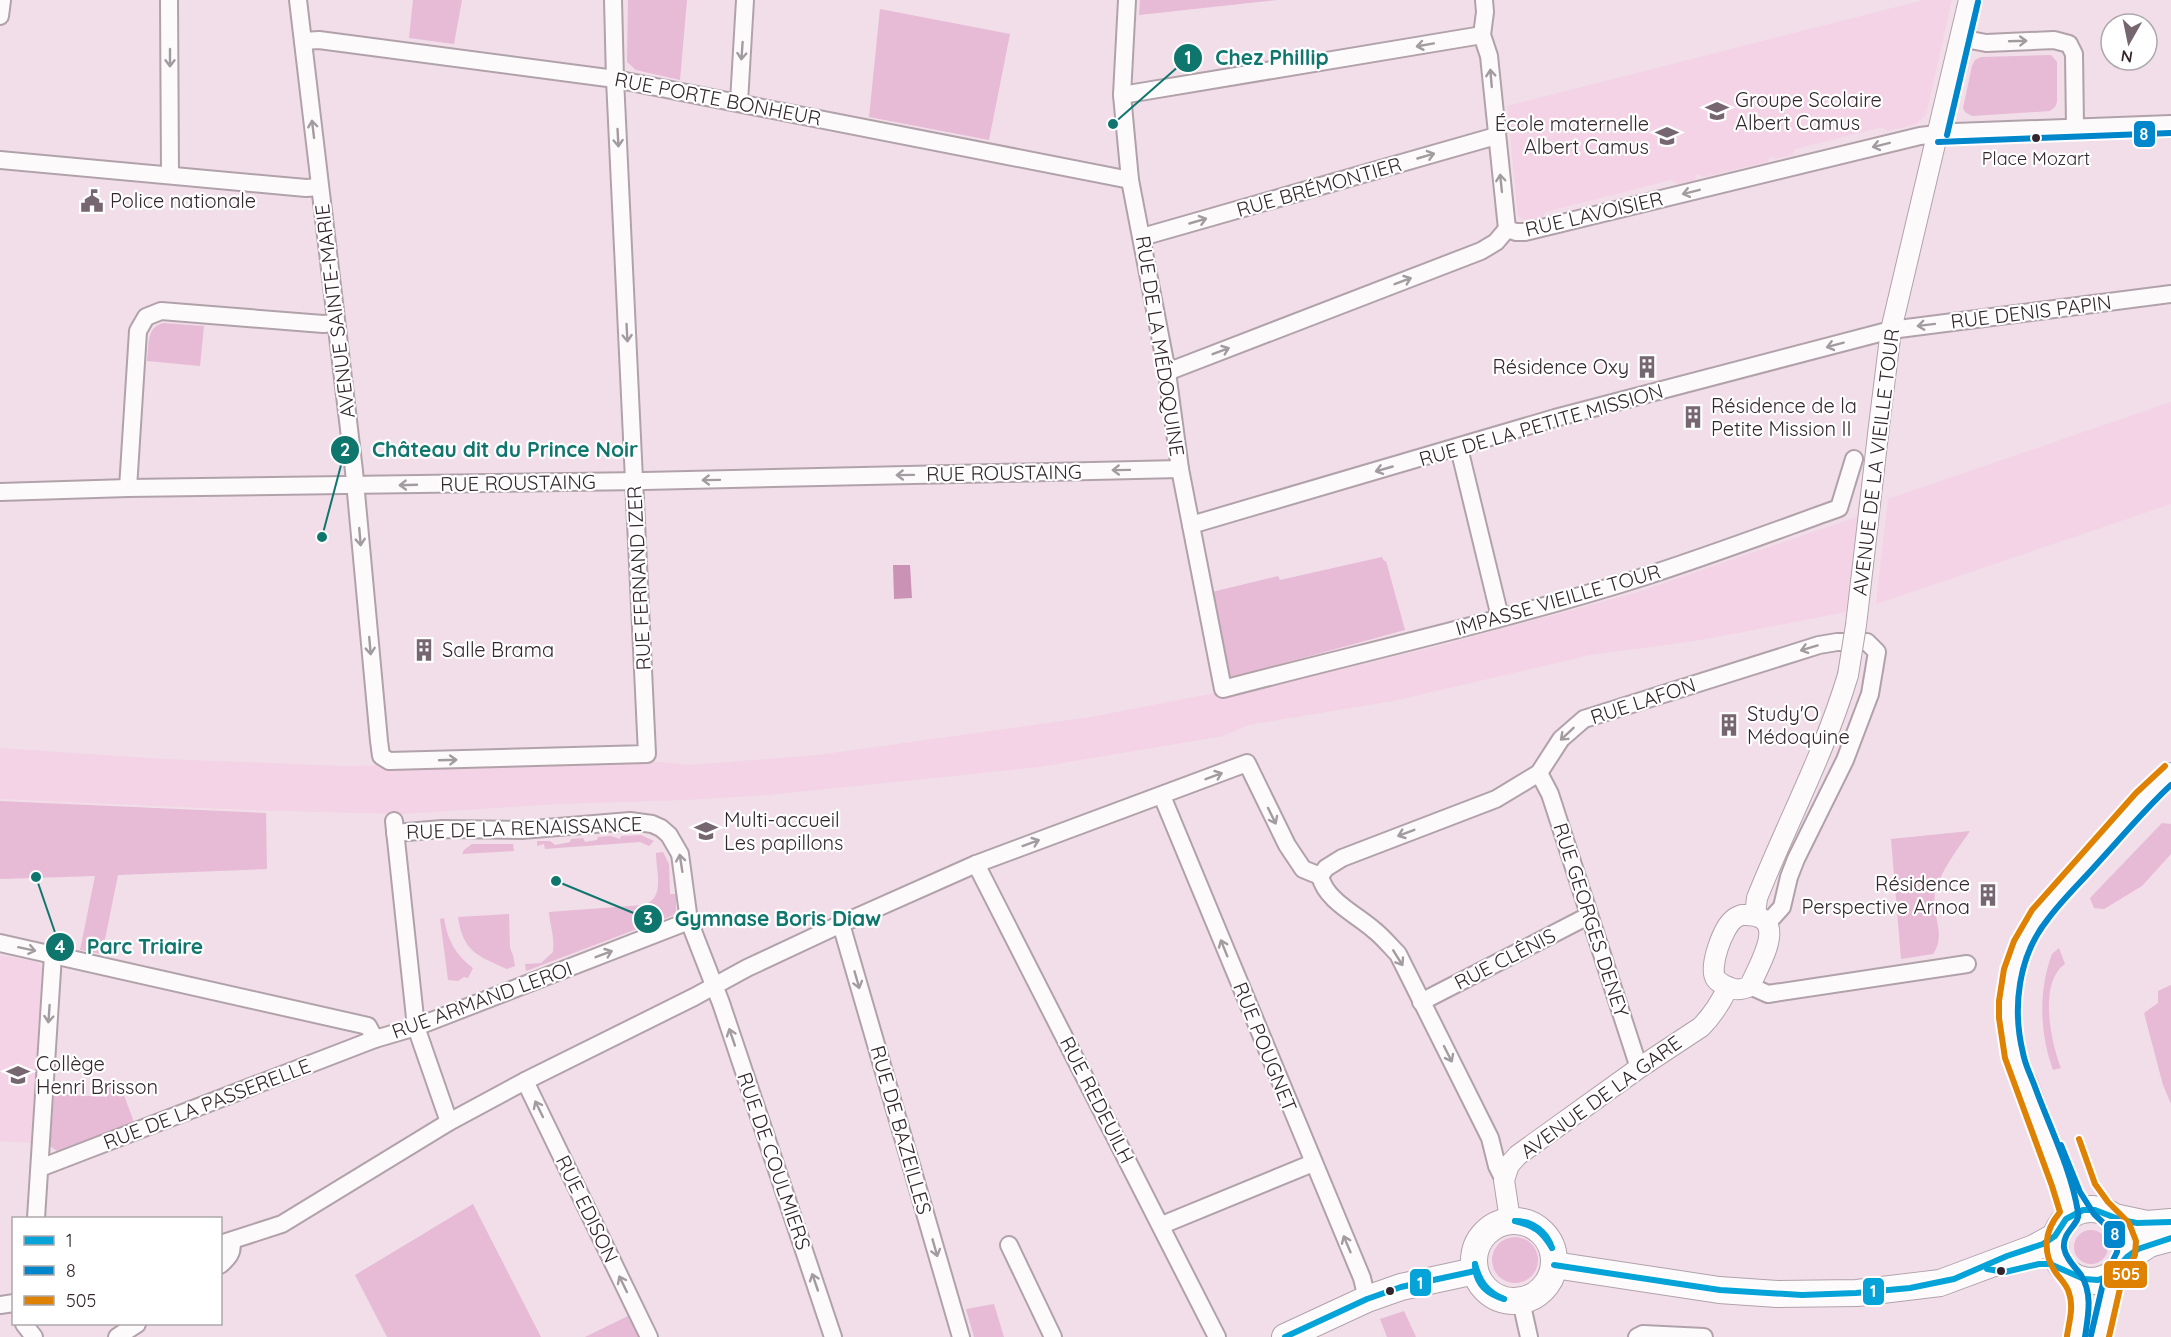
<svg xmlns="http://www.w3.org/2000/svg" width="2171" height="1337" viewBox="0 0 2171 1337" font-family="Quicksand,sans-serif">
<style>
.built{fill:#f3d3e5}
.green{fill:#e7bad5}
.water{fill:#ca92b5}
.lines{fill:none;stroke-linecap:round;stroke-linejoin:round}
.minor-casing{stroke:#b1a2aa;stroke-width:20}
.tertiary-casing{stroke:#b1a2aa;stroke-width:22}
.primary-casing{stroke:#b1a2aa;stroke-width:28}
.minor{stroke:#fdfafc;stroke-width:16}
.tertiary{stroke:#fdfafc;stroke-width:20}
.primary{stroke:#fdfafc;stroke-width:26}
.tertiary-bridge-casing{stroke:#b1a2aa;stroke-width:22;stroke-linecap:butt}
.tertiary-bridge{stroke:#fdfafc;stroke-width:20}
.bus-1-casing{stroke:#fff;stroke-width:10}
.bus-2-casing{stroke:#fff;stroke-width:10}
.bus-3-casing{stroke:#fff;stroke-width:10}
.bus-1{stroke:#05a3d8;stroke-width:6}
.bus-2{stroke:#0086cb;stroke-width:6}
.bus-3{stroke:#df8204;stroke-width:6}
.oneway{stroke:#a29b9f}
.bus-dot{fill:#33262d;stroke:#fff;stroke-width:2}
.labels{text-anchor:middle;stroke-width:4.5;stroke-linejoin:round;paint-order:stroke}
.bus-label{font-size:18px;fill:#33262d;stroke:#fff}
.street-label{font-size:20px;fill:#33262d;stroke:#fff}
.poi-label{font-size:20px;fill:#33262d;stroke:#fff;text-anchor:start}
.leader{fill:none;stroke:#0f766e;stroke-width:2}
.callout-dot{fill:#0f766e;stroke:#fff;stroke-width:2}
.mark-label{font-size:18px;text-anchor:middle;font-weight:bold;fill:#fff}
.callout-label{font-size:21px;text-anchor:middle;font-weight:bold;fill:#0f766e;stroke:#fff;stroke-width:4.5;stroke-linejoin:round;paint-order:stroke}
.line-badge{stroke:#fff;stroke-width:2}
.badge-label{font-size:16px;text-anchor:middle;font-weight:bold;fill:#fff}
</style>
<rect width="100%" height="100%" fill="#f1dee9"/>
<g class="built">
<path d="M1924,0H1952L1926,115L1916,124L1888,131L1882,127L1795,149L1792,155L1775,159L1770,156L1767,162L1703,177L1697,174L1695,180L1678,184L1671,180L1545,212L1542,218L1527,222L1518,216L1507,106Z"/>
<path d="M2171,402V504L1876,604L1888,499Z"/>
<path d="M1857,517L1846,612L1701,640L1591,655L1393,701L1248,725L1223,736L1039,767L768,795L686,800L556,804L403,814L249,810L0,799V748L163,759L344,766L661,762L690,765L818,755L1091,717L1210,694L1284,683L1442,645L1635,593Z"/>
<path d="M0,955L38,962L42,969L31,1143L0,1141Z"/>
</g>
<g class="green">
<path d="M413,0H462L454,44L409,38Z"/>
<path d="M628,0H687L680,80L636,70L627,62Z"/>
<path d="M1140,0H1277L1139,15Z"/>
<path d="M880,9L1010,34L989,140L869,117Z"/>
<path d="M2051,55L2057,62V102L2055,107L2050,111L1972,116L1965,112L1963,108L1972,66L1975,60L1981,57Z"/>
<path d="M163,323L204,326L200,366L147,361C149,346 146,327 163,323Z"/>
<path d="M1382,557L1384,561H1386L1405,630L1230,678L1212,592L1278,576L1280,580Z"/>
<path d="M0,801L266,813L267,869L118,875L102,954L80,950L95,876L0,879Z"/>
<path d="M2162,823L2171,824V854L2142,886L2104,909L2094,908L2090,898Z"/>
<path d="M1970,831C1957,850 1941,870 1935,893C1931,914 1947,935 1933,954L1901,959L1891,839Z"/>
<path d="M641,835L654,841L649,846L640,842L545,849L544,844L537,846V841H550L555,845L570,842L571,839L583,838L585,842L597,840L598,837L611,836L620,839L621,836Z"/>
<path d="M472,844H513L514,851L462,854L464,850Z"/>
<path d="M663,852L669,864L670,894H676V911L674,915L526,971L525,964L541,963L553,952C555,939 550,925 549,912L643,905C666,899 656,872 656,853Z"/>
<path d="M509,914L510,948L513,955L515,966L507,969C478,956 463,952 458,917Z"/>
<path d="M444,918C447,939 456,956 473,968L468,978L464,977L458,981L448,980L440,919Z"/>
<path d="M2059,948L2065,964C2038,982 2051,1043 2061,1068L2053,1070C2040,1034 2038,991 2052,954Z"/>
<path d="M2171,985V1104L2163,1085L2144,1013L2158,1003V991Z"/>
<path d="M2036,1074L2073,1173L2067,1175L2031,1076Z"/>
<path d="M108,1081L119,1082L134,1122L57,1151L50,1146L54,1094L107,1097Z"/>
<path d="M473,1204L541,1337H387L355,1275Z"/>
<circle cx="2091" cy="1247" r="17"/>
<circle cx="1515" cy="1260" r="23"/>
<path d="M994,1304L1004,1337H974L966,1309Z"/>
<path d="M1404,1311L1416,1337H1387L1380,1319Z"/>
<path d="M628,1316L638,1337H585Z"/>
</g>
<path class="water" d="M893,565H910L912,598L894,599Z"/>
<g class="lines">
<g class="minor-casing">
<g id="minor">
<path d="M169,0L170,175"/>
<path d="M298,0L354,471L379,741L381,756L389,761L647,754L615,79L613,0"/>
<path d="M1127,0L1122,95L1130,180L1167,372L1180,469L1223,689C1364,652 1507,620 1646,576C1711,555 1775,531 1839,508L1854,459"/>
<path d="M1484,0L1485,12L1482,35L1489,56L1507,229"/>
<path d="M0,16L2,0"/>
<path d="M1960,38L1986,43L2054,40L2069,44L2074,54L2075,127"/>
<path d="M303,41L319,40L615,79L1130,180"/>
<path d="M1122,95L1482,35"/>
<path d="M739,102L745,0"/>
<path d="M0,160L306,188L320,187"/>
<path d="M1507,229L1516,232H1525L1920,136L1955,132L2171,124"/>
<path d="M1142,237L1496,136"/>
<path d="M1167,372L1481,251L1496,242L1507,229"/>
<path d="M1459,448L1500,617"/>
<path d="M128,488L138,331L146,317L161,311L323,324L336,323"/>
<path d="M0,492L128,488L644,481L1180,469"/>
<path d="M1191,525L1555,418L1891,330L2171,294"/>
<path d="M1539,773L1550,794L1639,1068"/>
<path d="M1162,796L1362,1278L1367,1299"/>
<path d="M394,821L416,1027L449,1122"/>
<path d="M395,833L442,829L522,830L630,821L652,824L661,828L669,835L680,854L689,921L721,1003L833,1337"/>
<path d="M976,864L1217,1337"/>
<path d="M1320,876L1326,868L1342,858L1496,799L1539,773L1561,739L1584,719L1819,645L1837,642H1867L1877,652L1870,694L1845,760L1796,859L1789,877L1782,907L1773,917L1765,921"/>
<path d="M841,924L961,1337"/>
<path d="M0,943L368,1026L375,1039"/>
<path d="M1750,986L1768,994L1967,964"/>
<path d="M1421,1002L1588,916"/>
<path d="M525,1081L649,1337"/>
<path d="M40,1168L375,1039L416,1027L689,921"/>
<path d="M36,1218L53,955"/>
<path d="M1162,1225L1313,1163"/>
<path d="M220,1244L282,1224L449,1122L525,1081L694,997L747,968L841,924L976,864L1247,763L1287,845L1303,869L1320,876C1326,901 1356,914 1374,930C1383,937 1390,946 1398,954L1490,1138L1497,1166L1504,1180"/>
<path d="M1009,1245L1053,1337"/>
<path d="M220,1265C228,1258 234,1252 231,1241"/>
<path d="M1521,1301L1529,1337"/>
<path d="M0,1305L14,1303"/>
<path d="M24,1324L34,1337"/>
<path d="M117,1337L137,1324"/>
<path d="M1637,1337L1643,1334L1704,1337"/>
</g>
</g>
<g class="tertiary-casing">
<g id="tertiary">
<path d="M1879,426L1891,330L1969,0"/>
<path d="M1742,915C1792,913 1760,962 1750,986C1742,990 1736,991 1728,987C1724,985 1719,983 1716,979C1708,968 1723,927 1734,919C1736,917 1739,916 1742,915Z"/>
<path d="M1755,915L1757,898C1787,823 1825,752 1848,675"/>
<path d="M2070,1215L2061,1183L2014,1056L2008,1018V1002L2013,971L2022,945L2039,915L2143,799L2171,773"/>
<path d="M1510,1220L1504,1180L1509,1165L1518,1155L1639,1068L1701,1027C1713,1015 1721,1002 1728,987"/>
<path d="M2072,1275C2081,1300 2080,1312 2076,1337"/>
<path d="M2100,1337L2116,1271"/>
</g>
</g>
<g class="primary-casing">
<g id="primary">
<circle cx="2091" cy="1245" r="36"/>
<path d="M2114,1217L2147,1224L2171,1222"/>
<circle cx="1514" cy="1261" r="40"/>
<path d="M2123,1261L2149,1244L2171,1238"/>
<path d="M1554,1265L1719,1290L1777,1294L1857,1293L1940,1283L2034,1248L2056,1236"/>
<path d="M1285,1337L1367,1299L1401,1287L1475,1271"/>
</g>
</g>
<use href="#minor" class="minor"/>
<use href="#tertiary" class="tertiary"/>
<use href="#primary" class="primary"/>
<g class="tertiary-bridge-casing">
<path id="tertiary-bridge" d="M1848,675L1856,625L1879,426"/>
</g>
<use href="#tertiary-bridge" class="tertiary-bridge"/>
<g class="bus-1-casing">
<g id="bus-1">
<path d="M1515,1221C1535,1226 1542,1231 1552,1248"/>
<path d="M1515,1221C1533,1221 1547,1232 1552,1248"/>
<path d="M1475,1264C1480,1282 1487,1292 1504,1299"/>
<path d="M1475,1264C1475,1283 1487,1294 1504,1299"/>
<path d="M1554,1265L1720,1290L1802,1295L1856,1293L1910,1288L1954,1279L2007,1256L2043,1244L2055,1236L2066,1219L2083,1210H2095L2121,1220L2137,1223L2171,1222"/>
<path d="M1987,1269L2005,1272L2039,1264H2050L2084,1279L2098,1280L2111,1275L2127,1257L2138,1249L2171,1238"/>
<path d="M1285,1337L1367,1299L1401,1287L1475,1271"/>
</g>
</g>
<g class="bus-2-casing">
<g id="bus-2">
<path d="M1947,135L1978,2"/>
<path d="M1938,142L2171,133"/>
<path d="M2061,1145L2080,1192L2094,1214L2114,1233L2118,1243L2117,1252L2104,1279L2091,1335"/>
<path d="M2085,1337C2088,1316 2093,1294 2081,1275C2075,1267 2066,1259 2064,1248C2062,1231 2081,1224 2078,1212C2071,1169 2050,1128 2035,1087C2031,1076 2025,1065 2023,1053C2012,1008 2018,956 2048,919C2062,900 2080,883 2096,865C2121,838 2144,810 2171,785"/>
</g>
</g>
<g class="bus-3-casing">
<g id="bus-3">
<path d="M2079,1139L2095,1184L2108,1202L2129,1223L2136,1241L2135,1255L2121,1284L2109,1337"/>
<path d="M2067,1336C2069,1322 2074,1307 2069,1293C2067,1285 2061,1280 2056,1273C2042,1253 2044,1231 2060,1212L2052,1186L2005,1058L1999,1018V1001L2004,969L2014,941L2032,910L2136,793L2165,766"/>
</g>
</g>
<use href="#bus-1" class="bus-1"/>
<use href="#bus-2" class="bus-2"/>
<use href="#bus-3" class="bus-3"/>
</g>
<defs><path id="oneway-shaft" d="M-6 0H5M1.5-3L5.5 0L1.5 3" fill="none" stroke-width="1.6" stroke-linecap="round" stroke-linejoin="round" transform="scale(1.5)"/></defs>
<g class="oneway">
<use href="#oneway-shaft" transform="translate(2018 41) rotate(-2)"/>
<use href="#oneway-shaft" transform="translate(1425 45) rotate(170)"/>
<use href="#oneway-shaft" transform="translate(742 51) rotate(94)"/>
<use href="#oneway-shaft" transform="translate(170 58) rotate(90)"/>
<use href="#oneway-shaft" transform="translate(1491 78) rotate(-95)"/>
<use href="#oneway-shaft" transform="translate(313 129) rotate(-97)"/>
<use href="#oneway-shaft" transform="translate(618 138) rotate(87)"/>
<use href="#oneway-shaft" transform="translate(1881 145) rotate(166)"/>
<use href="#oneway-shaft" transform="translate(1426 156) rotate(-16)"/>
<use href="#oneway-shaft" transform="translate(1501 183) rotate(-96)"/>
<use href="#oneway-shaft" transform="translate(1691 192) rotate(166)"/>
<use href="#oneway-shaft" transform="translate(1198 221) rotate(-16)"/>
<use href="#oneway-shaft" transform="translate(1403 281) rotate(-21)"/>
<use href="#oneway-shaft" transform="translate(1926 325) rotate(173)"/>
<use href="#oneway-shaft" transform="translate(627 333) rotate(87)"/>
<use href="#oneway-shaft" transform="translate(1835 345) rotate(165)"/>
<use href="#oneway-shaft" transform="translate(1221 351) rotate(-21)"/>
<use href="#oneway-shaft" transform="translate(1384 469) rotate(164)"/>
<use href="#oneway-shaft" transform="translate(1121 470) rotate(179)"/>
<use href="#oneway-shaft" transform="translate(905 475) rotate(179)"/>
<use href="#oneway-shaft" transform="translate(711 480) rotate(179)"/>
<use href="#oneway-shaft" transform="translate(408 485) rotate(178)"/>
<use href="#oneway-shaft" transform="translate(360 537) rotate(85)"/>
<use href="#oneway-shaft" transform="translate(370 646) rotate(85)"/>
<use href="#oneway-shaft" transform="translate(1809 648) rotate(163)"/>
<use href="#oneway-shaft" transform="translate(1567 734) rotate(137)"/>
<use href="#oneway-shaft" transform="translate(448 760) rotate(-2)"/>
<use href="#oneway-shaft" transform="translate(1214 776) rotate(-21)"/>
<use href="#oneway-shaft" transform="translate(1272 816) rotate(64)"/>
<use href="#oneway-shaft" transform="translate(1406 833) rotate(159)"/>
<use href="#oneway-shaft" transform="translate(1031 843) rotate(-20)"/>
<use href="#oneway-shaft" transform="translate(681 863) rotate(-99)"/>
<use href="#oneway-shaft" transform="translate(1224 948) rotate(-112)"/>
<use href="#oneway-shaft" transform="translate(27 949) rotate(12)"/>
<use href="#oneway-shaft" transform="translate(604 954) rotate(-21)"/>
<use href="#oneway-shaft" transform="translate(1398 958) rotate(58)"/>
<use href="#oneway-shaft" transform="translate(857 980) rotate(74)"/>
<use href="#oneway-shaft" transform="translate(49 1014) rotate(94)"/>
<use href="#oneway-shaft" transform="translate(732 1037) rotate(-109)"/>
<use href="#oneway-shaft" transform="translate(1448 1054) rotate(63)"/>
<use href="#oneway-shaft" transform="translate(539 1109) rotate(-116)"/>
<use href="#oneway-shaft" transform="translate(1347 1244) rotate(-113)"/>
<use href="#oneway-shaft" transform="translate(935 1248) rotate(74)"/>
<use href="#oneway-shaft" transform="translate(815 1282) rotate(-109)"/>
<use href="#oneway-shaft" transform="translate(623 1284) rotate(-116)"/>
</g>
<defs>
<g id="school-bare" transform="scale(1.8)"><path d="M0-5L7-2L0 1L-7-2ZM-4 1L0 2.5L4 1V4Q0 6-4 4Z" fill="#76666f" stroke="#fff" stroke-width="2.5" paint-order="stroke"/></g>
<g id="civic-bare" transform="scale(1.8)"><path d="M-.6-6.5H3V-4.5H.6V-3L4-1V1h2V6H-6V1h2V-1L-.6-3ZM-1.2 2.5V6h2.4V2.5Z" fill="#76666f" stroke="#fff" stroke-width="2.5" paint-order="stroke"/></g>
<g id="building-bare" transform="scale(1.8)"><path d="M-4-6H4V6H1V3H-1V6H-4ZM-2.5-4.3h1.7v1.8h-1.7ZM.8-4.3h1.7v1.8H.8ZM-2.5-1h1.7V.8h-1.7ZM.8-1h1.7V.8H.8Z" fill="#76666f" stroke="#fff" stroke-width="2.5" paint-order="stroke"/></g>
</defs>
<g fill-rule="evenodd">
<use href="#school-bare" x="1717" y="111"/>
<use href="#school-bare" x="1667" y="136"/>
<use href="#civic-bare" x="92" y="201"/>
<use href="#building-bare" x="1647" y="367"/>
<use href="#building-bare" x="1693" y="417"/>
<use href="#building-bare" x="424" y="650"/>
<use href="#building-bare" x="1729" y="725"/>
<use href="#school-bare" x="706" y="831"/>
<use href="#building-bare" x="1988" y="895"/>
<use href="#school-bare" x="18" y="1075"/>
</g>
<g class="bus-dot">
<circle cx="2036" cy="138" r="5"/>
<circle cx="2001" cy="1271" r="5"/>
<circle cx="1390" cy="1291" r="5"/>
</g>
<g class="labels">
<g class="bus-label">
<text x="2036" y="165">Place Mozart</text>
</g>
<g class="street-label">
<text transform="translate(718 99) rotate(11)" y="7">RUE PORTE BONHEUR</text>
<text transform="translate(1319 187) rotate(-16)" y="7">RUE BRÉMONTIER</text>
<text transform="translate(1594 214) rotate(-13)" y="7">RUE LAVOISIER</text>
<text transform="translate(335 311) rotate(-97)" y="7">AVENUE SAINTE-MARIE</text>
<text transform="translate(2031 312) rotate(-7)" y="7">RUE DENIS PAPIN</text>
<text transform="translate(1160 346) rotate(81)" y="7">RUE DE LA MÉDOQUINE</text>
<text transform="translate(1541 425) rotate(-16)" y="7">RUE DE LA PETITE MISSION</text>
<text transform="translate(1876 462) rotate(-83)" y="7">AVENUE DE LA VIEILLE TOUR</text>
<text transform="translate(1004 473) rotate(-1)" y="7">RUE ROUSTAING</text>
<text transform="translate(518 483) rotate(-1)" y="7">RUE ROUSTAING</text>
<text transform="translate(639 578) rotate(-93)" y="7">RUE FERNAND IZER</text>
<text transform="translate(1558 600) rotate(-16)" y="7">IMPASSE VIEILLE TOUR</text>
<text transform="translate(1643 701) rotate(-18)" y="7">RUE LAFON</text>
<text transform="translate(524 828) rotate(-2)" y="7">RUE DE LA RENAISSANCE</text>
<text transform="translate(1591 920) rotate(72)" y="7">RUE GEORGES DENEY</text>
<text transform="translate(1505 959) rotate(-27)" y="7">RUE CLÊNIS</text>
<text transform="translate(482 1000) rotate(-20)" y="7">RUE ARMAND LEROI</text>
<text transform="translate(1265 1047) rotate(68)" y="7">RUE POUGNET</text>
<text transform="translate(1601 1097) rotate(-36)" y="7">AVENUE DE LA GARE</text>
<text transform="translate(1097 1100) rotate(63)" y="7">RUE REDEUILH</text>
<text transform="translate(207 1104) rotate(-21)" y="7">RUE DE LA PASSERELLE</text>
<text transform="translate(901 1130) rotate(74)" y="7">RUE DE BAZEILLES</text>
<text transform="translate(774 1161) rotate(71)" y="7">RUE DE COULMIERS</text>
<text transform="translate(587 1209) rotate(64)" y="7">RUE EDISON</text>
</g>
<g class="poi-label">
<text x="1735" y="107">Groupe Scolaire<tspan x="1735" dy="23">Albert Camus</tspan></text>
<text x="1649" y="131" text-anchor="end">École maternelle<tspan x="1649" dy="23">Albert Camus</tspan></text>
<text x="110" y="208">Police nationale</text>
<text x="1629" y="374" text-anchor="end">Résidence Oxy</text>
<text x="1711" y="413">Résidence de la<tspan x="1711" dy="23">Petite Mission II</tspan></text>
<text x="442" y="657">Salle Brama</text>
<text x="1747" y="721">Study'O<tspan x="1747" dy="23">Médoquine</tspan></text>
<text x="724" y="827">Multi-accueil<tspan x="724" dy="23">Les papillons</tspan></text>
<text x="1970" y="891" text-anchor="end">Résidence<tspan x="1970" dy="23">Perspective Arnoa</tspan></text>
<text x="36" y="1071">Collège<tspan x="36" dy="23">Henri Brisson</tspan></text>
</g>
</g>
<path class="leader" d="M1113 124L1188 58M322 537L345 450M556 881L648 919M36 877L60 947"/>
<g class="callout-dot">
<circle cx="1113" cy="124" r="6"/>
<circle cx="322" cy="537" r="6"/>
<circle cx="556" cy="881" r="6"/>
<circle cx="36" cy="877" r="6"/>
<circle cx="1188" cy="58" r="15"/>
<circle cx="345" cy="450" r="15"/>
<circle cx="648" cy="919" r="15"/>
<circle cx="60" cy="947" r="15"/>
</g>
<g class="mark-label">
<text x="1188" y="64">1</text>
<text x="345" y="456">2</text>
<text x="648" y="925">3</text>
<text x="60" y="953">4</text>
</g>
<g class="callout-label">
<text x="1272" y="65">Chez Phillip</text>
<text x="505" y="457">Château dit du Prince Noir</text>
<text x="778" y="926">Gymnase Boris Diaw</text>
<text x="145" y="954">Parc Triaire</text>
</g>
<g class="line-badge">
<rect x="2133" y="120" width="23" height="28" rx="6" fill="#0086cb"/>
<rect x="2103" y="1220" width="23" height="29" rx="6" fill="#0086cb"/>
<rect x="2103" y="1260" width="45" height="29" rx="6" fill="#df8204"/>
<rect x="1409" y="1268" width="23" height="29" rx="6" fill="#05a3d8"/>
<rect x="1862" y="1277" width="23" height="29" rx="6" fill="#05a3d8"/>
</g>
<g class="badge-label">
<text x="2144" y="140">8</text>
<text x="2115" y="1240">8</text>
<text x="2126" y="1280">505</text>
<text x="1420" y="1289">1</text>
<text x="1873" y="1297">1</text>
</g>
<rect x="12" y="1217" width="210" height="108" fill="#ffffff" stroke="#ada8ab" stroke-width="1.5"/>
<rect x="24" y="1236" width="30" height="9" fill="#05a3d8" stroke="#ada8ab" stroke-width="1.5"/>
<text x="66" y="1247" font-size="18" fill="#33262d">1</text>
<rect x="24" y="1266" width="30" height="9" fill="#0086cb" stroke="#ada8ab" stroke-width="1.5"/>
<text x="66" y="1277" font-size="18" fill="#33262d">8</text>
<rect x="24" y="1296" width="30" height="9" fill="#df8204" stroke="#ada8ab" stroke-width="1.5"/>
<text x="66" y="1307" font-size="18" fill="#33262d">505</text>
<g transform="translate(2129 42) rotate(189)"><circle r="28" fill="#ffffff" stroke="#ada8ab" stroke-width="1.5"/>
<path d="M0-4.5L10 22L0 15L-10 22Z" fill="#76666f"/>
<text y="-9" font-size="16" font-weight="bold" text-anchor="middle" fill="#33262d">N</text>
</g>
</svg>
